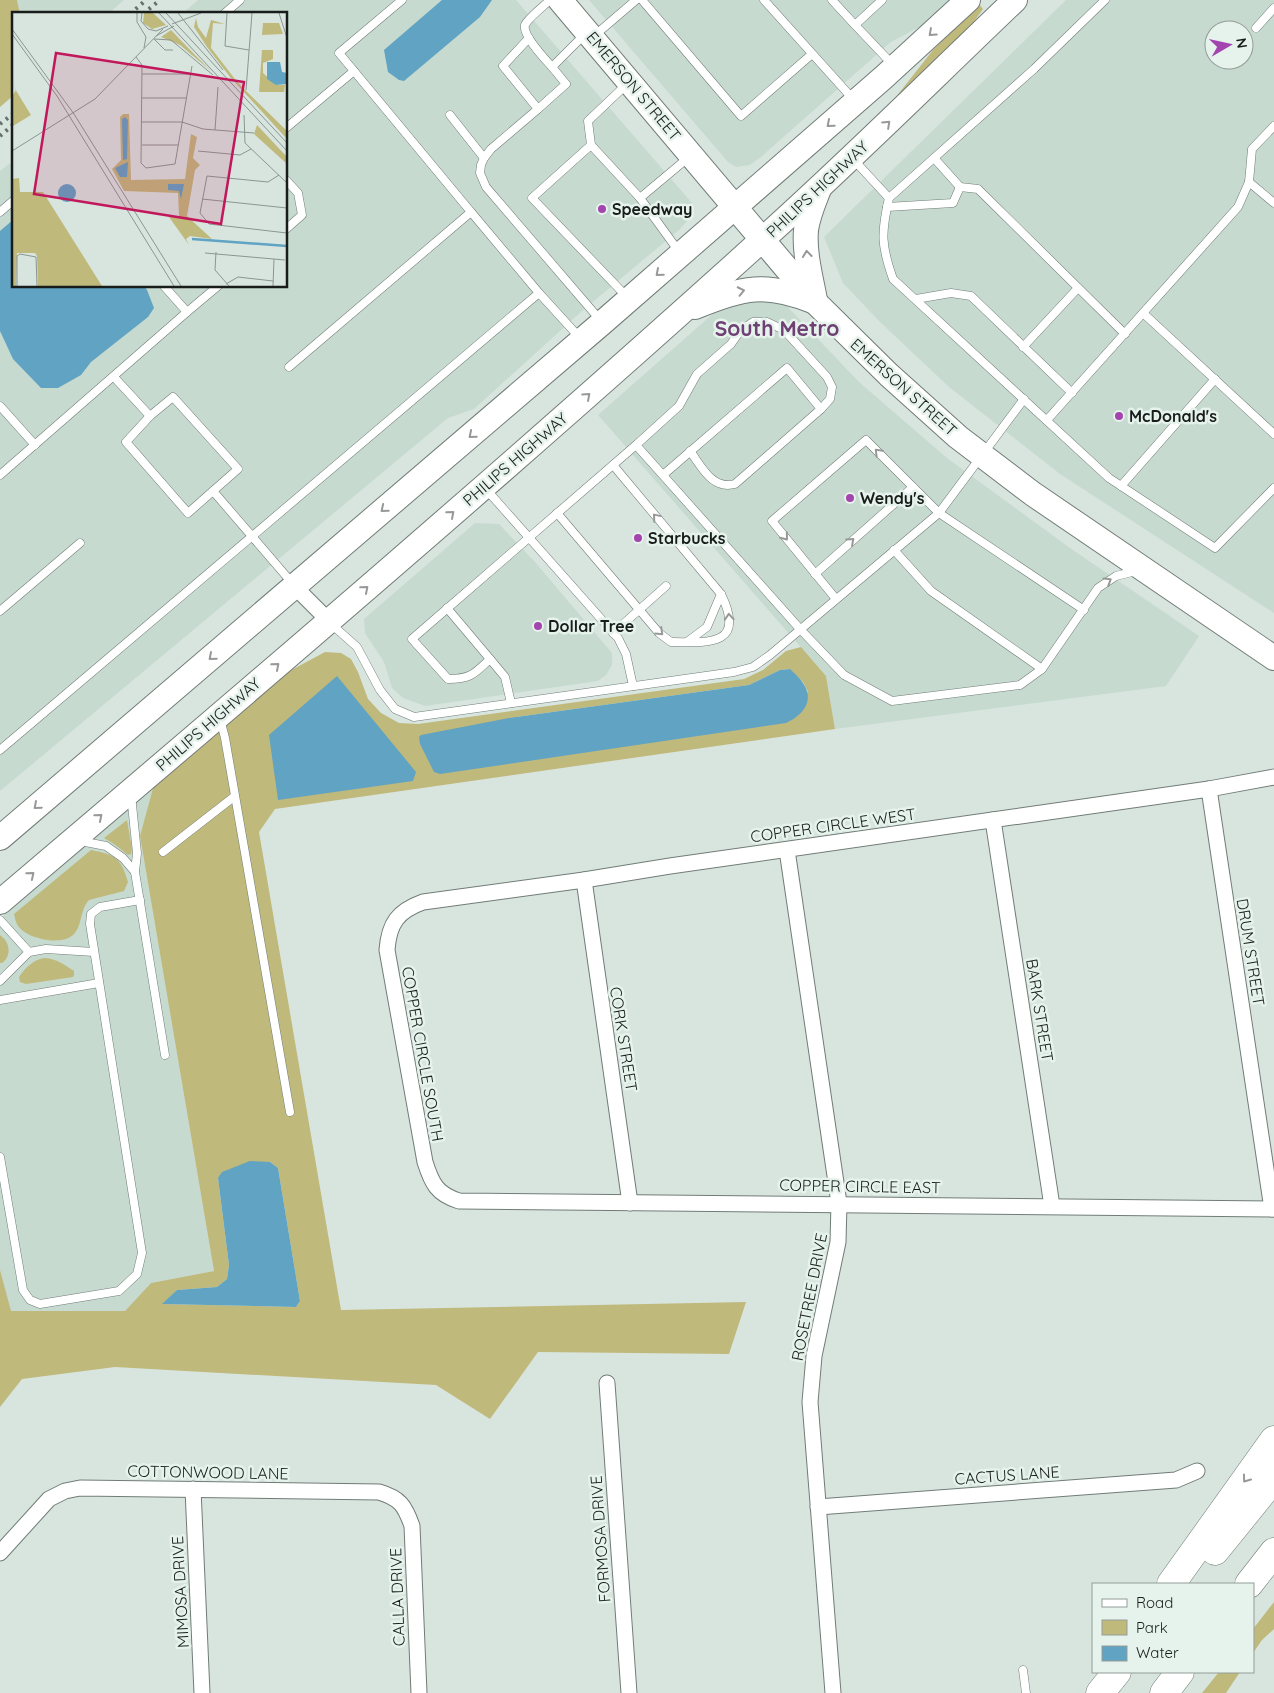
<svg xmlns="http://www.w3.org/2000/svg" width="1274" height="1693" viewBox="0 0 1274 1693" font-family="Quicksand,sans-serif">
<style>
.built{fill:#c6dad0;fill-rule:evenodd}
.green{fill:#c0b97c;fill-rule:evenodd}
.water{fill:#60a3c2}
.lines{fill:none;stroke-linecap:round;stroke-linejoin:round}
.lane-casing{stroke:#717c77;stroke-width:9}
.street-casing{stroke:#717c77;stroke-width:17}
.primary-casing{stroke:#717c77;stroke-width:26}
.highway-casing{stroke:#717c77;stroke-width:29}
.lane{stroke:#fff;stroke-width:8}
.street{stroke:#fff;stroke-width:15}
.primary{stroke:#fff;stroke-width:24}
.highway{stroke:#fff;stroke-width:28}
.rail{stroke:#666f6b;stroke-width:4;stroke-dasharray:2.5 5;stroke-linecap:butt}
.oneway{stroke:#979998}
.poi-dot{fill:#a345ae;stroke:#e6f2ec;stroke-width:2}
.labels{text-anchor:middle;stroke-width:5;stroke-linejoin:round;paint-order:stroke}
.street-label{font-size:16px;fill:#181d1b;stroke:#e6f2ec}
.poi-label{font-size:16px;font-weight:bold;fill:#181d1b;stroke:#e6f2ec;text-anchor:start}
.district-label{font-size:21px;font-weight:bold;fill:#6f4074;stroke:#e6f2ec}
.inset-river{fill:none;stroke:#60a3c2;stroke-width:2.5}
.inset-road{fill:none;stroke:#8b9591;stroke-width:1}
.view{fill:#c2185b;fill-opacity:0.15;stroke:#c2185b;stroke-width:2.5}
.inset-edge{fill:none;stroke:#181d1b;stroke-width:2.5}
</style>
<rect width="100%" height="100%" fill="#d8e5df"/>
<g class="built">
<path d="M17,0H124L108,14H20Z"/>
<path d="M198,0H516L692,203V210L689,219L679,230L582,311L474,409L448,418L0,791V171L14,160V286H286V14H182Z"/>
<path d="M589,0H950L927,23L891,42L761,157L750,165L736,167L728,162Z"/>
<path d="M1066,0H1274V613L1060,474L949,387L880,322L843,283L824,237ZM1214,30H1244V60H1214Z"/>
<path d="M780,299L859,382L947,458L1070,548L1199,636L1166,686L835,729L826,676L598,415L724,304Z"/>
<path d="M475,523L499,524L535,562L612,653V665L606,675L598,681L425,706L403,698L392,688L384,662L365,633L364,619Z"/>
<path d="M153,788L140,836L214,1271L151,1283L125,1311H10L0,1270V919Z"/>
</g>
<g class="green">
<path d="M0,0H17L20,14H14V95L0,107Z"/>
<path d="M979,4L983,9L964,36L892,102L933,50Z"/>
<path d="M801,647L826,676L835,729L275,809L259,832L341,1310L746,1302L729,1354L538,1352L490,1419L436,1385L115,1367L22,1379L0,1407V1270L11,1311H125L151,1283L214,1271L140,836L153,788L284,674L325,652L341,653L351,659L358,672L368,699L381,713L399,723L418,724L744,679L763,670L786,651ZM789,669L803,682L808,692L509,718L749,685L780,670ZM270,1162L278,1168L300,1301L296,1307L163,1304L177,1290L217,1287L227,1279L229,1265L218,1178Z"/>
<path d="M127,820L132,849L131,854L128,855L114,844L104,838Z"/>
<path d="M91,850C116,855 121,858 128,882L124,891L89,900C79,911 83,926 73,935C61,946 27,939 18,926C16,923 15,918 14,914Z"/>
<path d="M0,935C10,942 12,956 2,963H0Z"/>
<path d="M44,958C55,958 65,965 74,971V975L73,977L26,984L20,982L19,977C25,968 33,960 44,958Z"/>
<path d="M1274,1602V1629L1262,1640L1253,1653V1629Z"/>
<path d="M1219,1672H1240L1226,1693H1202Z"/>
</g>
<g class="water">
<path d="M442,0H492L480,17L404,81L399,80L388,72L384,50Z"/>
<path d="M14,219V286H144L147,290L154,308L148,317L91,362L81,375L58,388H41L13,359L0,331V231Z"/>
<path d="M790,669C794,673 800,678 803,683C815,701 803,715 786,723L440,774L434,772L420,744L419,737L421,735L509,718L749,685L780,670Z"/>
<path d="M337,676L416,772L413,781L278,800L269,735Z"/>
<path d="M250,1161L270,1162L278,1168L300,1301L296,1307L162,1304L177,1290L217,1287L227,1279L229,1265L218,1178L222,1172Z"/>
</g>
<g class="lines">
<g class="lane-casing">
<g id="lane">
<path d="M550,0C544,6 528,18 525,25C522,35 545,59 552,67L584,35"/>
<path d="M642,0L741,116L812,54"/>
<path d="M764,0L853,99"/>
<path d="M832,0L855,25"/>
<path d="M882,0L855,25L894,66"/>
<path d="M1105,0L1034,69L889,198C881,233 881,245 893,279L1109,478L1215,548L1274,488"/>
<path d="M224,14L240,0"/>
<path d="M1256,28L1274,8"/>
<path d="M594,36L636,0"/>
<path d="M529,38L503,66L538,109L566,84L552,67"/>
<path d="M627,84L588,121L591,145L640,198L680,253"/>
<path d="M538,109L491,149L484,158L481,165L480,173L486,187L601,321"/>
<path d="M450,115L484,158"/>
<path d="M286,128L354,71"/>
<path d="M591,145L532,198L628,298"/>
<path d="M934,158L960,187L978,189L1125,334"/>
<path d="M853,159L889,198"/>
<path d="M286,180L298,193L302,215L286,229"/>
<path d="M1249,182L1274,203"/>
<path d="M640,198L689,157"/>
<path d="M887,207L953,203L960,187"/>
<path d="M0,212L14,200"/>
<path d="M164,286L187,312L218,286"/>
<path d="M539,293L580,338"/>
<path d="M916,299L951,293L971,296L1072,393"/>
<path d="M1143,313L1274,434"/>
<path d="M1023,347L1078,288"/>
<path d="M289,367L471,212L339,53L402,0"/>
<path d="M114,377L150,416"/>
<path d="M173,397L238,469L188,513L126,442L150,416Z"/>
<path d="M0,406L35,445"/>
<path d="M1047,420L1238,207L1249,182L1252,149L1274,126"/>
<path d="M690,451C702,467 712,490 735,484L821,409"/>
<path d="M0,475L187,312"/>
<path d="M663,475L787,368L821,409L830,399L832,387L827,377L784,330L767,322H753L740,331L731,344L697,374L679,406L636,445L800,629L844,675L892,701L1020,685L1042,669"/>
<path d="M1121,486L1215,379"/>
<path d="M485,488L618,638L626,654L633,686"/>
<path d="M213,491L293,584"/>
<path d="M557,513L659,633L671,642C711,643 746,645 721,594L613,465"/>
<path d="M894,550L931,591L1042,669L1098,588L1116,576L1136,571"/>
<path d="M815,574L913,487"/>
<path d="M836,599L772,521L866,440L939,513L1084,610"/>
<path d="M447,608L490,659"/>
<path d="M0,611L80,543"/>
<path d="M330,623L357,647L380,690L395,709L414,717L734,672L753,667L770,655L939,513L1024,399"/>
<path d="M613,633L666,586"/>
<path d="M687,642L707,627L721,594"/>
<path d="M511,703L505,677L490,659C474,674 471,679 448,679L412,639L636,445"/>
<path d="M220,719L225,738L290,1112"/>
<path d="M0,750L539,293L471,212"/>
<path d="M131,795L137,853L135,872L165,1055"/>
<path d="M80,841L106,846L123,858L135,872"/>
<path d="M163,852L235,796"/>
<path d="M0,920L29,952"/>
<path d="M0,981L29,952L46,949L94,952"/>
<path d="M0,1000L99,983"/>
<path d="M0,1157L23,1290L30,1300L40,1304L119,1291L137,1274L142,1253L90,924L91,914L100,907L140,900"/>
<path d="M1023,1670L1026,1693"/>
</g>
</g>
<g class="street-casing">
<g id="street">
<path d="M294,586L329,621"/>
<path d="M1274,777L1209,789L670,866L584,880L423,902C398,911 389,923 387,950L425,1162C432,1184 437,1194 459,1201L1274,1209"/>
<path d="M1209,789L1272,1209"/>
<path d="M993,820L1052,1206"/>
<path d="M787,850L839,1203L838,1242L814,1356L810,1402L833,1693"/>
<path d="M584,880L630,1203"/>
<path d="M607,1383L629,1693"/>
<path d="M193,1489L202,1693"/>
<path d="M818,1507L1176,1480L1197,1471"/>
<path d="M0,1553L49,1499L65,1491L80,1488L379,1492C400,1498 405,1506 412,1526L419,1693"/>
</g>
</g>
<g class="primary-casing">
<g id="primary">
<path d="M560,0L815,302L889,375L958,437L1033,494L1274,658"/>
<path d="M815,300C811,278 804,253 806,230C808,215 814,202 819,189"/>
<path d="M695,307C743,287 766,282 815,302"/>
<path d="M0,838L602,323L884,77L968,0"/>
<path d="M0,902C257,684 513,465 763,239C849,162 931,80 1015,0"/>
</g>
</g>
<g class="highway-casing">
<g id="highway">
<path d="M1215,1551L1274,1478"/>
<path d="M1171,1584L1274,1440"/>
<path d="M1249,1584L1274,1552"/>
<path d="M1100,1693L1117,1672"/>
<path d="M1164,1693L1180,1672"/>
</g>
</g>
<use href="#lane" class="lane"/>
<use href="#street" class="street"/>
<use href="#primary" class="primary"/>
<use href="#highway" class="highway"/>
<g class="rail">
<path d="M130,14L146,0"/>
<path d="M143,14L160,0"/>
<path d="M0,124L14,113"/>
<path d="M0,136L14,124"/>
</g>
</g>
<defs><path id="oneway-chevron" d="M-2-3.5L2.5 0L-2 3.5" fill="none" stroke-width="1.6" stroke-linecap="round" stroke-linejoin="round" transform="scale(1.25)"/></defs>
<g class="oneway">
<use href="#oneway-chevron" transform="translate(932 33) rotate(138)"/>
<use href="#oneway-chevron" transform="translate(830 124) rotate(139)"/>
<use href="#oneway-chevron" transform="translate(887 124) rotate(-43)"/>
<use href="#oneway-chevron" transform="translate(807 254) rotate(-96)"/>
<use href="#oneway-chevron" transform="translate(659 273) rotate(139)"/>
<use href="#oneway-chevron" transform="translate(741 291) rotate(-12)"/>
<use href="#oneway-chevron" transform="translate(587 396) rotate(-42)"/>
<use href="#oneway-chevron" transform="translate(472 435) rotate(140)"/>
<use href="#oneway-chevron" transform="translate(878 452) rotate(-135)"/>
<use href="#oneway-chevron" transform="translate(384 509) rotate(140)"/>
<use href="#oneway-chevron" transform="translate(451 514) rotate(-41)"/>
<use href="#oneway-chevron" transform="translate(656 517) rotate(-130)"/>
<use href="#oneway-chevron" transform="translate(785 537) rotate(51)"/>
<use href="#oneway-chevron" transform="translate(851 541) rotate(-42)"/>
<use href="#oneway-chevron" transform="translate(1108 581) rotate(-32)"/>
<use href="#oneway-chevron" transform="translate(365 589) rotate(-41)"/>
<use href="#oneway-chevron" transform="translate(729 617) rotate(-94)"/>
<use href="#oneway-chevron" transform="translate(660 632) rotate(43)"/>
<use href="#oneway-chevron" transform="translate(212 657) rotate(139)"/>
<use href="#oneway-chevron" transform="translate(276 666) rotate(-41)"/>
<use href="#oneway-chevron" transform="translate(37 806) rotate(139)"/>
<use href="#oneway-chevron" transform="translate(99 817) rotate(-40)"/>
<use href="#oneway-chevron" transform="translate(31 875) rotate(-40)"/>
<use href="#oneway-chevron" transform="translate(1246 1479) rotate(126)"/>
</g>
<g class="poi-dot">
<circle cx="602" cy="209" r="5"/>
<circle cx="1119" cy="416" r="5"/>
<circle cx="850" cy="498" r="5"/>
<circle cx="638" cy="538" r="5"/>
<circle cx="538" cy="626" r="5"/>
</g>
<g class="labels">
<g class="street-label">
<text transform="translate(634 86) rotate(50)" y="6">EMERSON STREET</text>
<text transform="translate(817 189) rotate(-43)" y="6">PHILIPS HIGHWAY</text>
<text transform="translate(904 387) rotate(42)" y="6">EMERSON STREET</text>
<text transform="translate(515 459) rotate(-41)" y="6">PHILIPS HIGHWAY</text>
<text transform="translate(208 724) rotate(-41)" y="6">PHILIPS HIGHWAY</text>
<text transform="translate(833 825) rotate(-8)" y="6">COPPER CIRCLE WEST</text>
<text transform="translate(1251 952) rotate(81)" y="6">DRUM STREET</text>
<text transform="translate(1040 1010) rotate(81)" y="6">BARK STREET</text>
<text transform="translate(624 1039) rotate(81)" y="6">CORK STREET</text>
<text transform="translate(423 1054) rotate(80)" y="6">COPPER CIRCLE SOUTH</text>
<text transform="translate(860 1186) rotate(1)" y="6">COPPER CIRCLE EAST</text>
<text transform="translate(809 1297) rotate(-79)" y="6">ROSETREE DRIVE</text>
<text transform="translate(208 1472) rotate(1)" y="6">COTTONWOOD LANE</text>
<text transform="translate(1007 1475) rotate(-4)" y="6">CACTUS LANE</text>
<text transform="translate(600 1539) rotate(-94)" y="6">FORMOSA DRIVE</text>
<text transform="translate(180 1592) rotate(-93)" y="6">MIMOSA DRIVE</text>
<text transform="translate(397 1597) rotate(-92)" y="6">CALLA DRIVE</text>
</g>
<g class="poi-label">
<text x="612" y="215">Speedway</text>
<text x="1129" y="422">McDonald's</text>
<text x="860" y="504">Wendy's</text>
<text x="648" y="544">Starbucks</text>
<text x="548" y="632">Dollar Tree</text>
</g>
<g class="district-label">
<text x="777" y="336">South Metro</text>
</g>
</g>
<g transform="translate(12 12)">
<rect width="275" height="275" fill="#d8e5df"/>
<path d="M132,1H141L154,13L140,17L131,11ZM184,6L186,15L194,26L199,8L213,12L201,11L199,36L226,71L275,119V127L218,65L195,35L182,15ZM251,11H267L271,22L250,23ZM159,18L182,42L199,59L168,33L149,25ZM250,38H261V47L251,51V61L264,73H273L272,80H247ZM0,72L19,103L1,114L0,84L4,78ZM111,102H117L119,168L173,167L179,122L185,125L181,146L188,153L183,158L175,204L200,227L178,224L174,227L177,233L157,205L167,204L166,181L112,179L100,157L109,148L108,105ZM110,107L116,108L112,148L111,111ZM245,113L275,145V152L242,122ZM7,166L8,180H31L90,274H26L25,244L23,241H5L4,274H1L0,167Z" fill="#c0b97c" fill-rule="evenodd"/>
<path d="M255,50H268L270,60L275,61V72L264,73L255,67ZM113,105L116,108L115,147L111,148L110,107ZM116,150L115,165H108L103,156ZM46 181a9 9 0 1 1 18 0a9 9 0 1 1-18 0ZM156,172H172L169,187L167,179L156,178Z" fill="#60a3c2"/>
<path class="inset-river" d="M180,227L275,234"/>
<path class="inset-road" d="M125,1V10L134,25L132,36M130,1L129,9L136,17L144,19L156,14M147,1L275,139M154,1L275,131M166,1L211,58M215,1L213,34L237,38M267,1L275,26M160,12L189,1M0,17L62,102L169,274M0,22L45,84L162,274M144,24L162,14M142,27L153,38H161M142,27L159,28L201,63M124,45L130,53L129,151L134,156L163,152L180,54M130,62H178M234,78L240,1M130,86H174M232,103L233,131L275,171M130,110H170L191,117L242,121M203,118L206,75M130,133H166M0,139L83,87L151,17M186,139L228,143L239,137M267,163L256,170L195,164L188,201L197,212L275,221M190,187L275,196M204,240L203,258L217,274M193,241L273,248M214,272L226,265L261,269M5,274V244L8,242L24,245L25,274M261,274L262,247"/>
<path class="view" d="M44,41L232,70L209,212L22,182Z"/>
<rect width="275" height="275" class="inset-edge"/>
</g>
<rect x="1092" y="1583" width="162" height="90" fill="#e6f2ec" stroke="#949d98"/>
<rect x="1102" y="1599" width="25" height="8" fill="#ffffff" stroke="#949d98"/>
<text x="1136" y="1608" font-size="15" fill="#181d1b">Road</text>
<rect x="1102" y="1620" width="25" height="15" fill="#c0b97c" stroke="#949d98"/>
<text x="1136" y="1633" font-size="15" fill="#181d1b">Park</text>
<rect x="1102" y="1646" width="25" height="15" fill="#60a3c2" stroke="#949d98"/>
<text x="1136" y="1658" font-size="15" fill="#181d1b">Water</text>
<g transform="translate(1229 45) rotate(81)"><circle r="24" fill="#e6f2ec" stroke="#949d98"/>
<path d="M0-4L9 19L0 12L-9 19Z" fill="#a345ae"/>
<text y="-8" font-size="14" font-weight="bold" text-anchor="middle" fill="#181d1b">N</text>
</g>
</svg>
